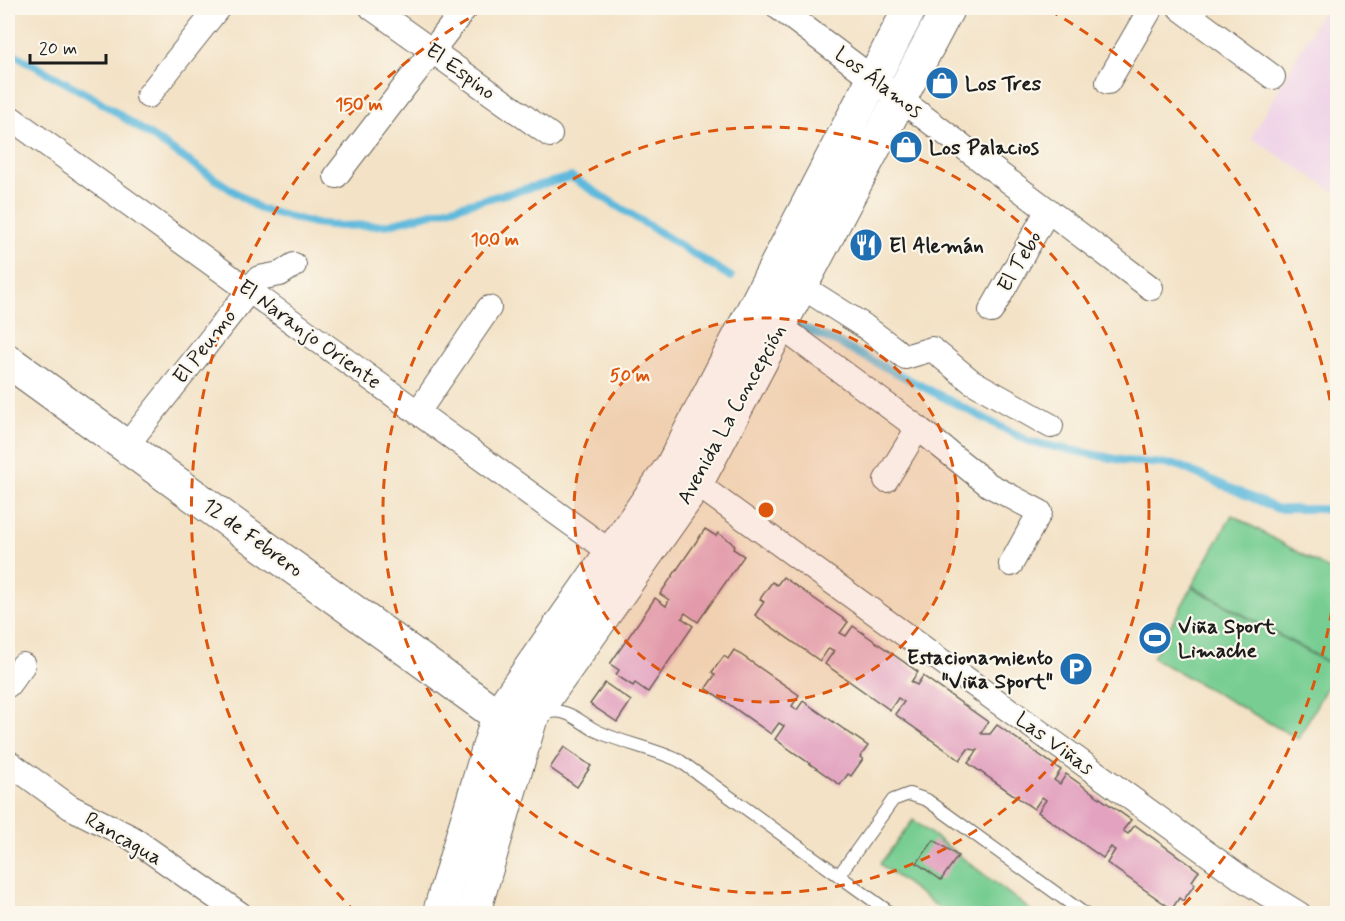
<svg xmlns="http://www.w3.org/2000/svg" width="1345" height="921" viewBox="0 0 1345 921" font-family="Mynerve,sans-serif">
<style>
.built{fill:#eed0e7}
.green{fill:#77cd92;stroke:#4a7457;stroke-width:1.5}
.lines{fill:none;stroke-linecap:round;stroke-linejoin:round}
.stream{stroke:#5eb9dc;stroke-width:8}
.building{fill:#e3a3c0}
.lane-casing{stroke:#676158;stroke-width:14}
.street-casing{stroke:#676158;stroke-width:26}
.secondary-casing{stroke:#676158;stroke-width:35}
.lane{stroke:#fff;stroke-width:12}
.street{stroke:#fff;stroke-width:24}
.secondary{stroke:#fff;stroke-width:33}
.ring{fill:none;stroke:#de560d;stroke-width:3;stroke-dasharray:10 8}
.labels{text-anchor:middle;stroke-width:4.5;stroke-linejoin:round;paint-order:stroke}
.street-label{font-size:21px;fill:#1c1c1c;stroke:#fbf7ec}
.poi-label{font-size:21px;font-weight:bold;fill:#1c1c1c;stroke:#fbf7ec;text-anchor:start}
.centre{fill:#de560d;stroke:#fbf7ec;stroke-width:3}
.ring-label{font-size:18px;text-anchor:middle;font-weight:bold;fill:#de560d;stroke:#fbf7ec;stroke-width:4.5;stroke-linejoin:round;paint-order:stroke}
</style>
<rect width="100%" height="100%" fill="#fbf7ec"/>
<filter id="ink" filterUnits="userSpaceOnUse"><feTurbulence type="fractalNoise" baseFrequency=".0167" numOctaves="2"/><feDisplacementMap in="SourceGraphic" scale="12" xChannelSelector="R" yChannelSelector="G"/><feConvolveMatrix kernelMatrix="1 2 1 2 8 2 1 2 1" color-interpolation-filters="sRGB"/></filter>
<filter id="wash" filterUnits="userSpaceOnUse"><feTurbulence type="fractalNoise" baseFrequency=".008" numOctaves="4" result="noise"/><feDisplacementMap in="SourceGraphic" scale="24" xChannelSelector="R" yChannelSelector="G"/><feGaussianBlur stdDeviation="1.35" result="paint"/><feColorMatrix in="noise" values="0 0 0 0 0 0 0 0 0 0 0 0 0 0 0 0 0 1.4 0 .05"/><feComposite in="paint" operator="in"/></filter>
<g filter="url(#wash)">
<rect width="100%" height="100%" fill="#f3e2c6"/>
<path class="built" d="M1324,8H1337V193L1251,138Z"/>
<g class="green">
<path d="M1232,515L1337,574V667L1192,586Z"/>
<path d="M1192,587L1337,668L1298,739L1153,658Z"/>
<path d="M913,820L1034,913H946L880,864Z"/>
</g>
<g class="lines">
<g class="stream">
<path d="M8,51L99,101L260,209L313,223L339,226L386,225L571,177L731,277"/>
<path d="M796,325L838,343L1030,442L1126,461L1177,465L1278,509H1338"/>
</g>
</g>
<g id="blocks">
<g class="building">
<path d="M705,529L716,536L718,533L735,545L733,549L744,556L698,622L685,613L682,618L693,626L648,692L635,683L633,686L616,675L619,670L610,664L655,598L666,606L669,600L660,594Z"/>
<path d="M783,577L848,622L840,633L846,636L853,626L918,672L911,682L917,685L923,676L988,722L981,733L982,734H990L997,725L1061,770L1054,780L1060,784L1066,774L1131,820L1123,830L1125,832L1128,834L1135,825L1199,871L1192,881L1195,884L1183,901L1179,898L1172,909L1107,863L1115,850L1113,849L1111,847L1103,858L1038,812L1046,800L1042,797L1034,809L968,763L978,750L968,749L960,760L895,714L904,702L898,698L890,710L825,664L834,651L829,648L820,661L755,615L764,602L760,599L772,582L777,585Z"/>
<path d="M734,650L799,695L792,706L797,710L803,701L868,746L860,757L863,759L851,776L848,774L840,785L775,739L784,726L779,723L771,734L706,688L715,675L712,672L724,656L728,659Z"/>
<path d="M605,683L631,701L617,722L590,704Z"/>
<path d="M564,747L591,766L577,787L550,768Z"/>
<path d="M934,840L958,856L941,880L917,863Z"/>
</g>
</g>
</g>
<g filter="url(#ink)">
<use href="#blocks" fill-opacity="0" stroke="#676158" stroke-width="1.5"/>
<g class="lines">
<g class="lane-casing">
<g id="lane">
<path d="M542,714C550,712 557,710 565,713C576,716 586,726 597,731C624,744 653,748 680,761L892,914"/>
<path d="M839,875L893,800L909,794L927,800L1085,914"/>
</g>
</g>
<g class="street-casing">
<g id="street">
<path d="M372,8L550,135"/>
<path d="M779,8L1151,288"/>
<path d="M1180,8L1273,77"/>
<path d="M1108,82L1151,8"/>
<path d="M148,96L218,8"/>
<path d="M8,116L623,561"/>
<path d="M336,176L465,8"/>
<path d="M801,286L864,326L905,357L932,349L971,381L1051,426"/>
<path d="M991,311L1048,210"/>
<path d="M780,326L918,428L989,485L1040,512L1011,564"/>
<path d="M418,412L489,308"/>
<path d="M127,445L259,278L280,274L294,265"/>
<path d="M683,474L1244,880L1299,914"/>
<path d="M886,480L918,428"/>
<path d="M8,685L23,665"/>
<path d="M8,762L70,807L132,838L240,914"/>
</g>
</g>
<g class="secondary-casing">
<g id="secondary">
<path d="M8,361L486,707L499,713L520,717"/>
<path d="M439,914L499,713L672,466L910,8"/>
<path d="M473,914L531,718L696,484L948,8"/>
</g>
</g>
<use href="#lane" class="lane"/>
<use href="#street" class="street"/>
<use href="#secondary" class="secondary"/>
</g>
</g>
<circle cx="766" cy="510" r="192" fill="#de560d" fill-opacity=".12"/>
<g class="ring">
<circle cx="766" cy="510" r="192"/>
<circle cx="766" cy="510" r="383"/>
<path d="M1337 575A575 575 0 0 1 1176 913M356 913A575 575 0 0 1 483 10M1049 10A575 575 0 0 1 1337 445"/>
</g>
<defs>
<g id="shop-disc" transform="scale(1.725)"><circle r="9.5" fill="#1f6fb2" stroke="#fbf7ec"/><path d="M-5-2.5h2.3a2.7 3.5 0 0 1 5.4 0H5L5.5 6h-11ZM-1.5-2.5h3a1.5 2.3 0 0 0-3 0Z" fill="#fff"/></g>
<g id="restaurant-disc" transform="scale(1.725)"><circle r="9.5" fill="#1f6fb2" stroke="#fbf7ec"/><path d="M-5-6h1v4h1v-4h1v4h1v-4h1v5L-1.5 .5V6h-2V.5L-5-1ZM5-6V6H3V1.5H1.5Q1.5-4 5-6Z" fill="#fff"/></g>
<g id="stadium-disc" transform="scale(1.725)"><circle r="9.5" fill="#1f6fb2" stroke="#fbf7ec"/><path d="M0-5a6.5 5 0 1 0 0 10a6.5 5 0 1 0 0-10ZM-3.5-1.8h7v3.6h-7Z" fill="#fff"/></g>
<g id="parking-disc" transform="scale(1.725)"><circle r="9.5" fill="#1f6fb2" stroke="#fbf7ec"/><path d="M-3.5-5.5H1a3.5 3.5 0 0 1 0 7H-1V5.5H-3.5ZM-1-3.4V-.6H.8a1.4 1.4 0 0 0 0-2.8Z" fill="#fff"/></g>
</defs>
<g fill-rule="evenodd">
<use href="#shop-disc" x="942" y="83"/>
<use href="#shop-disc" x="906" y="147"/>
<use href="#restaurant-disc" x="866" y="245"/>
<use href="#stadium-disc" x="1155" y="638"/>
<use href="#parking-disc" x="1076" y="669"/>
</g>
<g class="labels">
<g class="street-label">
<text transform="translate(461 71) rotate(36)" y="7">El Espino</text>
<text transform="translate(879 82) rotate(37)" y="7">Los Álamos</text>
<text transform="translate(1019 261) rotate(-60)" y="7">El Tebo</text>
<text transform="translate(310 334) rotate(36)" y="7">El Naranjo Oriente</text>
<text transform="translate(204 346) rotate(-52)" y="7">El Peumo</text>
<text transform="translate(731 414) rotate(-61)" y="7">Avenida La Concepción</text>
<text transform="translate(253 537) rotate(36)" y="7">12 de Febrero</text>
<text transform="translate(1055 743) rotate(36)" y="7">Las Viñas</text>
<text transform="translate(124 838) rotate(30)" y="7">Rancagua</text>
</g>
<g class="poi-label">
<text x="965" y="90">Los Tres</text>
<text x="929" y="154">Los Palacios</text>
<text x="889" y="252">El Alemán</text>
<text x="1178" y="633">Viña Sport<tspan x="1178" dy="24">Limache</tspan></text>
<text x="1053" y="664" text-anchor="end">Estacionamiento<tspan x="1053" dy="24">"Viña Sport"</tspan></text>
</g>
</g>
<circle cx="766" cy="510" r="9" class="centre"/>
<g class="ring-label">
<text x="359" y="110">150 m</text>
<text x="495" y="245">100 m</text>
<text x="630" y="381">50 m</text>
</g>
<rect width="1345" height="921" fill="none" stroke="#fbf7ec" stroke-width="30"/>
<path d="M30 54v9h76v-9" fill="none" stroke="#1c1c1c" stroke-width="3"/>
<text x="39" y="54" font-size="18" fill="#1c1c1c" stroke="#fbf7ec" stroke-width="4.5" paint-order="stroke">20 m</text>
</svg>
